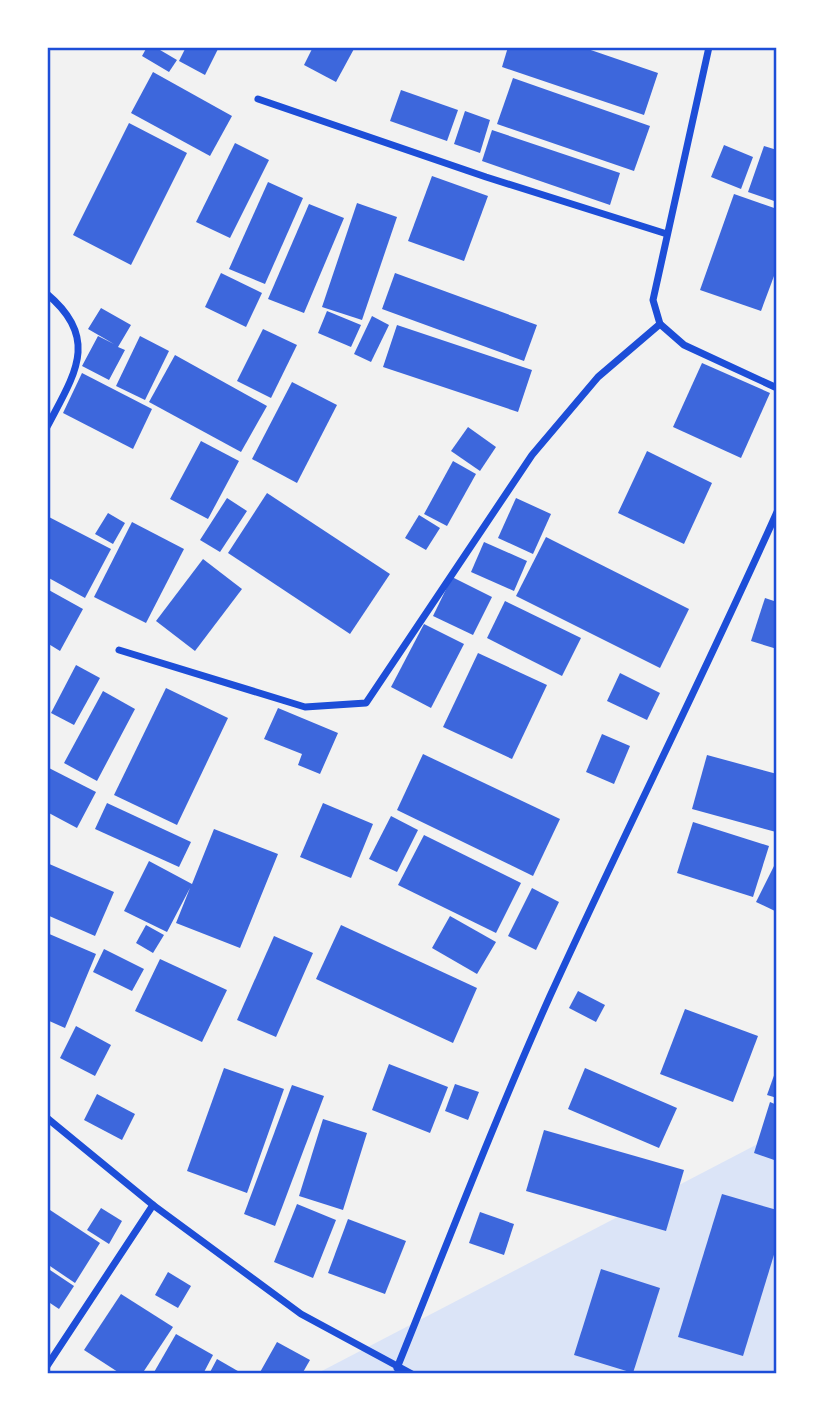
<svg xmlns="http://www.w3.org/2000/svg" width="824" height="1421" viewBox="0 0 824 1421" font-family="'DejaVu Sans',sans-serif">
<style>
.green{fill:#dbe4f7}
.building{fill:#3d67dc}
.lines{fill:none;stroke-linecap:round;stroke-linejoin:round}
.minor{stroke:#1d4ed8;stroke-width:7}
.neatline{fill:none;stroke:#1d4ed8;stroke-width:2.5}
</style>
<rect width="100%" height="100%" fill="#f2f2f2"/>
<path class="green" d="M777,1134V1374H316Z"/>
<g class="building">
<path d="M147,47H155L177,60L169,72L142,56Z"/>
<path d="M186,47H219L205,75L179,61Z"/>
<path d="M313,47H355L336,82L304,65Z"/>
<path d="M508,47H582L658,73L644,115L502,67Z"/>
<path d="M153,72L232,116L210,156L131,113Z"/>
<path d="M513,78L650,126L634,171L497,124Z"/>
<path d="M401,90L458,110L447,141L390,121Z"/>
<path d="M465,111L490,120L480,153L454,144Z"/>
<path d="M129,123L187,153L131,265L73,235Z"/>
<path d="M492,130L620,173L610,205L482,161Z"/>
<path d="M235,143L269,160L230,238L196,222Z"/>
<path d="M724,145L753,157L741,189L711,177Z"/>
<path d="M764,146L777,150V202L748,192Z"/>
<path d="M432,176L488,196L464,261L408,241Z"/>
<path d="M268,182L303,198L265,284L229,269Z"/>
<path d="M734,194L777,209V268L761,311L700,290Z"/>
<path d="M357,203L397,217L362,320L322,307Z"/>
<path d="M309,204L344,218L304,313L268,299Z"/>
<path d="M221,273L262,293L246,327L205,307Z"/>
<path d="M395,273L537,325L524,361L382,309Z"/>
<path d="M101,308L131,325L118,347L125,350L109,380L82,366L98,336L114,344L88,329Z"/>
<path d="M327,311L361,325L351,347L318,333Z"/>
<path d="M372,316L389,325L371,362L354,354Z"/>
<path d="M397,325L532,370L518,412L383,367Z"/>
<path d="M263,329L297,345L271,398L237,381Z"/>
<path d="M140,336L169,351L145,400L116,386Z"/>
<path d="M175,355L267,406L241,452L149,402Z"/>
<path d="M702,363L770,393L741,458L673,427Z"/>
<path d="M82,373L152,409L133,449L63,413Z"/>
<path d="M292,382L337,405L297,483L252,459Z"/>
<path d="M468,427L496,447L480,471L451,451Z"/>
<path d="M201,441L239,461L208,519L170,499Z"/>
<path d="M647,451L712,483L684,544L618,513Z"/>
<path d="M453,461L476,474L447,526L424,514Z"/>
<path d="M267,493L390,574L350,634L228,553Z"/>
<path d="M227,498L247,511L220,552L200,540Z"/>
<path d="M516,498L551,514L533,554L498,538Z"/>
<path d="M108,513L125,523L113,544L95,534Z"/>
<path d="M419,515L440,528L426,550L405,538Z"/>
<path d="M47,516L111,549L85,598L47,577Z"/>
<path d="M132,522L184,549L146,623L94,597Z"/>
<path d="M546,537L689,609L660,668L516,596Z"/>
<path d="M484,542L527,561L514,591L471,572Z"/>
<path d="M203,559L242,589L195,651L156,621Z"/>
<path d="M452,577L492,597L473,635L433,616Z"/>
<path d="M47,589L83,609L60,651L47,643Z"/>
<path d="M765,598L777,602V649L751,641Z"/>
<path d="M505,601L581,638L562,676L487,638Z"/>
<path d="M424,624L464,644L431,708L391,687Z"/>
<path d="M478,653L547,685L512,759L443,727Z"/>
<path d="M76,665L100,678L74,725L51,713Z"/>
<path d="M620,673L660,693L647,720L607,701Z"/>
<path d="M166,688L228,718L177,825L114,795Z"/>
<path d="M103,691L135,709L97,781L64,763Z"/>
<path d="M278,708L338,733L320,774L298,765L302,754L264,739Z"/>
<path d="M602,734L630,746L614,784L586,772Z"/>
<path d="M423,754L560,819L533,876L397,810Z"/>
<path d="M707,755L777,774L776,832L692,809Z"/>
<path d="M47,767L96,792L77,828L47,812Z"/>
<path d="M107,803L191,842L179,867L95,829Z"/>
<path d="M323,803L373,824L351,878L300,857Z"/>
<path d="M391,816L418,830L397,872L369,859Z"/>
<path d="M693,822L769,846L753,897L677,873Z"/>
<path d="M214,829L278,854L240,948L176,923L190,888L167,932L124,911L149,861L192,884Z"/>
<path d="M424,835L521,883L496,933L398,885Z"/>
<path d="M777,860V912L756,902Z"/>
<path d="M47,863L114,892L95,936L47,915Z"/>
<path d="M532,888L559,902L536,950L508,936Z"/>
<path d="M450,916L496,942L477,974L432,948Z"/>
<path d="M146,925L164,935L153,953L136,943Z"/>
<path d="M341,925L477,988L453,1043L316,979Z"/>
<path d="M47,933L96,954L65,1028L47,1020Z"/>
<path d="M274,936L313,953L276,1037L237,1020Z"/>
<path d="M104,949L144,969L132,991L93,972Z"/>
<path d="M160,959L227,990L202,1042L135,1011Z"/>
<path d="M578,991L605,1005L596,1022L569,1008Z"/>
<path d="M685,1009L758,1036L733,1102L660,1074Z"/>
<path d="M76,1026L111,1045L95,1076L60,1058Z"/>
<path d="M389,1064L448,1087L430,1133L372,1110Z"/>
<path d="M777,1067V1098L767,1095Z"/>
<path d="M224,1068L284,1089L247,1193L187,1171Z"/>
<path d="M585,1068L677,1108L659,1148L568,1109Z"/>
<path d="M455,1084L479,1092L468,1120L445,1111Z"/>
<path d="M292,1085L324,1096L275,1226L244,1214Z"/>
<path d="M97,1094L135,1114L122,1140L84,1120Z"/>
<path d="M770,1102L777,1105V1161L754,1153Z"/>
<path d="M323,1119L367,1133L343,1210L299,1196Z"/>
<path d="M544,1130L684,1170L666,1231L526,1191Z"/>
<path d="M722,1194L777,1210V1245L743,1356L678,1337Z"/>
<path d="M297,1204L336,1220L313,1278L274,1262Z"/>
<path d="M47,1208L100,1243L75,1283L47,1264Z"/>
<path d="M101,1208L122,1221L109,1244L87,1230Z"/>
<path d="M480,1212L514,1224L504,1255L469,1243Z"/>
<path d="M348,1219L406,1241L385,1294L328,1273Z"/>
<path d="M47,1268L74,1286L59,1309L47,1301Z"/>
<path d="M601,1269L660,1288L633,1373L574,1355Z"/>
<path d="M168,1272L191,1286L178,1308L155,1295Z"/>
<path d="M121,1294L173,1327L142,1374H121L84,1350Z"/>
<path d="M176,1334L213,1355L203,1374H153Z"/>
<path d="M277,1342L310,1360L302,1374H259Z"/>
<path d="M217,1359L243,1374H209Z"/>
</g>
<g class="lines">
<g class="minor">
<path d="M709,47L653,300L660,324L684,345L777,388"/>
<path d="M258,99L486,177L667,234"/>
<path d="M47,294C101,339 74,375 47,427"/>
<path d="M119,650L305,707L366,703L532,455L598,377L660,324"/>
<path d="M47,1118L153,1205L301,1314L412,1374"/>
<path d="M47,1366L153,1205"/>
<path d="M397,1368C447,1244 495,1119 550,996C624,834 704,675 777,512"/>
</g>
</g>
<rect width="824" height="1421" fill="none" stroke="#ffffff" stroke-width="98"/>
<rect x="49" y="49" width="726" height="1323" class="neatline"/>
</svg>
